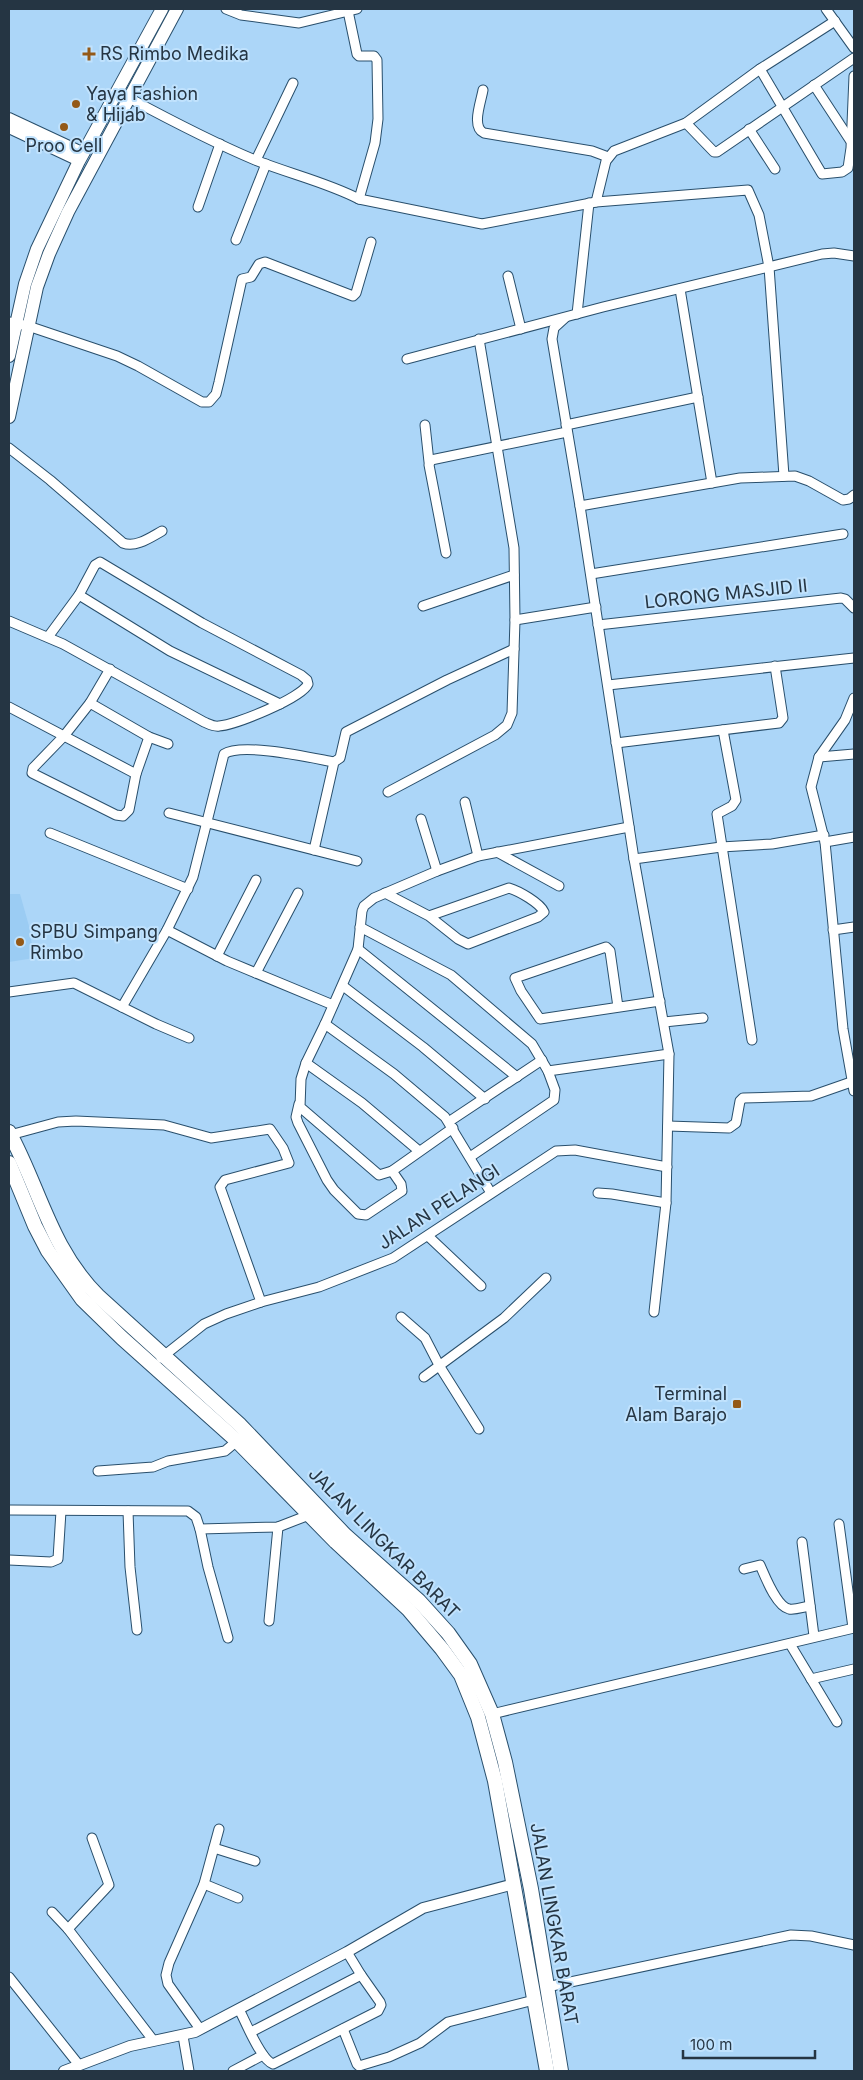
<svg xmlns="http://www.w3.org/2000/svg" width="863" height="2080" viewBox="0 0 863 2080" font-family="Inter,sans-serif">
<style>
.built{fill:#9bccf3}
.lines{fill:none;stroke-linecap:round;stroke-linejoin:round}
.minor-casing{stroke:#294f6c;stroke-width:11}
.tertiary-casing{stroke:#294f6c;stroke-width:12}
.primary-casing{stroke:#294f6c;stroke-width:14}
.trunk-casing{stroke:#294f6c;stroke-width:16}
.minor{stroke:#fff;stroke-width:9}
.tertiary{stroke:#fff;stroke-width:10}
.primary{stroke:#fff;stroke-width:12}
.trunk{stroke:#fff;stroke-width:14}
.poi-dot{fill:#945917;stroke:#c0e2fd;stroke-width:2}
.labels{text-anchor:middle;stroke-width:4;stroke-linejoin:round;paint-order:stroke}
.poi-label{font-size:18px;fill:#253543;stroke:#c0e2fd;text-anchor:start}
.street-label{font-size:18px;fill:#253543;stroke:#c0e2fd}
</style>
<rect width="100%" height="100%" fill="#acd6f8"/>
<path class="built" d="M9,894H20L29,926L34,958L9,962Z"/>
<g class="lines">
<g class="minor-casing">
<g id="minor">
<path d="M226,9L241,15L299,23L357,9"/>
<path d="M826,9L854,48"/>
<path d="M348,11L357,54L359,56H374L377,60L378,119L375,143L359,199"/>
<path d="M760,69L822,174L842,172L848,168L851,148L854,76"/>
<path d="M814,85L850,140"/>
<path d="M483,90C481,102 471,127 484,133L592,151L608,157"/>
<path d="M129,98C170,120 212,142 255,160C290,174 326,182 359,199L482,224L596,202L748,190L759,215L769,267L784,476"/>
<path d="M686,123L714,152H717L854,58"/>
<path d="M749,129L775,169"/>
<path d="M256,160L293,83"/>
<path d="M596,202L606,161L614,151L686,123L760,69L835,21"/>
<path d="M198,207L220,144"/>
<path d="M236,240L266,164"/>
<path d="M508,276L521,329"/>
<path d="M680,289L712,483"/>
<path d="M577,314L589,203"/>
<path d="M565,318L554,328L552,339L580,506L634,859L669,1054L666,1203L654,1312"/>
<path d="M9,322L28,326L117,356L138,366L202,402H209L216,394L219,382L242,279L251,277L259,264L265,262L353,296L356,293L371,242"/>
<path d="M407,359L603,307L822,254L834,253L854,256"/>
<path d="M425,425L429,462"/>
<path d="M566,425L698,397"/>
<path d="M9,448L50,480L123,543C136,548 151,537 162,531"/>
<path d="M580,506L740,478L795,476L809,481L843,500L849,499L854,495"/>
<path d="M446,553L429,465L431,460L567,432"/>
<path d="M591,574L843,534"/>
<path d="M79,595L170,651L280,704"/>
<path d="M423,606L514,575"/>
<path d="M515,620L596,607"/>
<path d="M9,621L63,644L204,722C209,724 214,727 219,726C235,725 302,698 308,684L307,680L301,675L202,623L100,562L95,565L79,595L48,637"/>
<path d="M598,625L841,598L845,599L854,608"/>
<path d="M110,669L90,703L64,736L33,768L32,773L116,815L123,816L129,810L136,774L149,737"/>
<path d="M608,685L854,658"/>
<path d="M854,698L845,720L819,757L811,787L825,842L843,1029L854,1091"/>
<path d="M90,703L149,737L168,744"/>
<path d="M9,707L136,774"/>
<path d="M723,730L736,800L732,806L717,814L752,1040"/>
<path d="M616,743L779,723L783,718L775,666"/>
<path d="M819,757L854,754"/>
<path d="M388,792L495,735L507,725L512,713L515,620L514,548L479,339"/>
<path d="M465,802L478,856"/>
<path d="M169,813L357,861"/>
<path d="M421,819L437,871"/>
<path d="M50,833L188,889"/>
<path d="M825,842L854,837"/>
<path d="M314,850L334,762L340,758L346,732L447,680L514,649"/>
<path d="M497,852L559,886"/>
<path d="M634,859L721,847L772,844L824,835"/>
<path d="M385,893L429,916L458,939L468,944L538,917L544,912C540,903 519,891 509,888L429,916"/>
<path d="M360,927L451,975L532,1044L548,1071L555,1090L554,1100L470,1157"/>
<path d="M167,930L227,961L333,1005"/>
<path d="M833,930L854,927"/>
<path d="M358,949L517,1077"/>
<path d="M217,956L256,880"/>
<path d="M256,973L298,893"/>
<path d="M343,986L423,1047L485,1099"/>
<path d="M9,992L74,983L156,1024L189,1038"/>
<path d="M122,1007L167,930L193,877L224,754C242,742 312,758 334,762"/>
<path d="M618,1007L610,951L606,947L515,978L521,991L540,1019L660,1001"/>
<path d="M664,1022L703,1018"/>
<path d="M325,1024L394,1074L445,1117L491,1193"/>
<path d="M306,1063L362,1103L419,1151"/>
<path d="M548,1071L669,1054"/>
<path d="M299,1104L296,1117L298,1123L327,1180L334,1190L358,1214L366,1215L402,1191L401,1184L392,1171"/>
<path d="M450,1121L542,1060"/>
<path d="M668,1126L729,1128L736,1123L740,1101L743,1098L811,1096L854,1081"/>
<path d="M453,1128L392,1171L379,1175L300,1107L301,1079L306,1063L325,1024L358,949L362,911L364,906L374,898L437,871L478,856L629,827"/>
<path d="M10,1135L58,1122L76,1121L164,1125L211,1138L270,1129L283,1148L289,1163L225,1180L220,1187L261,1302"/>
<path d="M598,1193L612,1194L666,1203"/>
<path d="M428,1236L481,1286"/>
<path d="M401,1317L425,1338L440,1367L479,1429"/>
<path d="M161,1358L204,1324L226,1314L261,1302L319,1287L393,1258L556,1151L575,1150L667,1167"/>
<path d="M424,1377L504,1318L546,1278"/>
<path d="M98,1471L153,1467L168,1461L225,1451L237,1441"/>
<path d="M9,1510L188,1511L196,1517L200,1529L278,1527L309,1515"/>
<path d="M128,1511L130,1567L137,1630"/>
<path d="M839,1524L853,1628"/>
<path d="M200,1529L208,1567L228,1638"/>
<path d="M802,1542L814,1636"/>
<path d="M9,1560L51,1562L58,1559L61,1511"/>
<path d="M744,1569L760,1565C765,1576 776,1606 789,1609C796,1610 803,1607 810,1606"/>
<path d="M269,1621L278,1527"/>
<path d="M790,1644L837,1722"/>
<path d="M811,1679L854,1669"/>
<path d="M492,1714L854,1628"/>
<path d="M214,1848L255,1861"/>
<path d="M204,1884L238,1898"/>
<path d="M52,1912L68,1929L153,2040"/>
<path d="M68,1929L109,1885L92,1838"/>
<path d="M9,1977L79,2065"/>
<path d="M547,1987L791,1935L811,1936L854,1945"/>
<path d="M239,2009C245,2021 261,2060 273,2064L378,2011L381,2005L380,2002L361,1975L347,1952"/>
<path d="M200,2029L168,1984L166,1975L169,1963L204,1884L219,1829"/>
<path d="M343,2029L357,2064L359,2066L389,2057L420,2043L448,2022L534,2000"/>
<path d="M251,2032L361,1975"/>
<path d="M183,2036L189,2071"/>
<path d="M233,2071L263,2055"/>
</g>
</g>
<g class="tertiary-casing">
<g id="tertiary">
<path d="M9,118L84,153"/>
<path d="M9,128L79,161"/>
<path d="M64,2071L130,2046L195,2032L347,1952L423,1908L514,1884"/>
</g>
</g>
<g class="primary-casing">
<g id="primary">
<path d="M9,356L25,284L37,249L79,161L162,9"/>
<path d="M9,417L37,287L49,254L68,212L177,9"/>
</g>
</g>
<g class="trunk-casing">
<g id="trunk">
<path d="M9,1132C40,1189 50,1248 98,1296L240,1425L345,1535L419,1601L448,1633L470,1664L492,1714L505,1762L531,1889L561,2071"/>
<path d="M9,1163L35,1226L48,1251L82,1299L122,1338L236,1440L336,1542L409,1610L442,1649L461,1675L478,1717L495,1781L547,2071"/>
</g>
</g>
<use href="#minor" class="minor"/>
<use href="#tertiary" class="tertiary"/>
<use href="#primary" class="primary"/>
<use href="#trunk" class="trunk"/>
</g>
<g class="poi-dot">
<path d="M86.5 46.5h5v5h5v5h-5v5h-5v-5h-5v-5h5z"/>
<circle cx="76" cy="104" r="5"/>
<circle cx="64" cy="127" r="5"/>
<circle cx="20" cy="942" r="5"/>
<rect x="732" y="1399" width="10" height="10" rx="2.5"/>
</g>
<g class="labels">
<g class="poi-label">
<text x="100" y="60">RS Rimbo Medika</text>
<text x="86" y="100">Yaya Fashion<tspan x="86" dy="21">&amp; Hijab</tspan></text>
<text x="64" y="152" text-anchor="middle">Proo Cell</text>
<text x="30" y="938">SPBU Simpang<tspan x="30" dy="21">Rimbo</tspan></text>
<text x="727" y="1400" text-anchor="end">Terminal<tspan x="727" dy="21">Alam Barajo</tspan></text>
</g>
<g class="street-label">
<text transform="translate(726 594) rotate(-6)" y="6">LORONG MASJID II</text>
<text transform="translate(439 1207) rotate(-33)" y="6">JALAN PELANGI</text>
<text transform="translate(384 1543) rotate(45)" y="6">JALAN LINGKAR BARAT</text>
<text transform="translate(554 1924) rotate(80)" y="6">JALAN LINGKAR BARAT</text>
</g>
</g>
<rect width="863" height="2080" fill="none" stroke="#253543" stroke-width="20"/>
<path d="M683 2050v8h132v-8" fill="none" stroke="#253543" stroke-width="2.5"/>
<text x="690" y="2050" font-size="15" fill="#253543" stroke="#c0e2fd" stroke-width="4" paint-order="stroke">100 m</text>
</svg>
